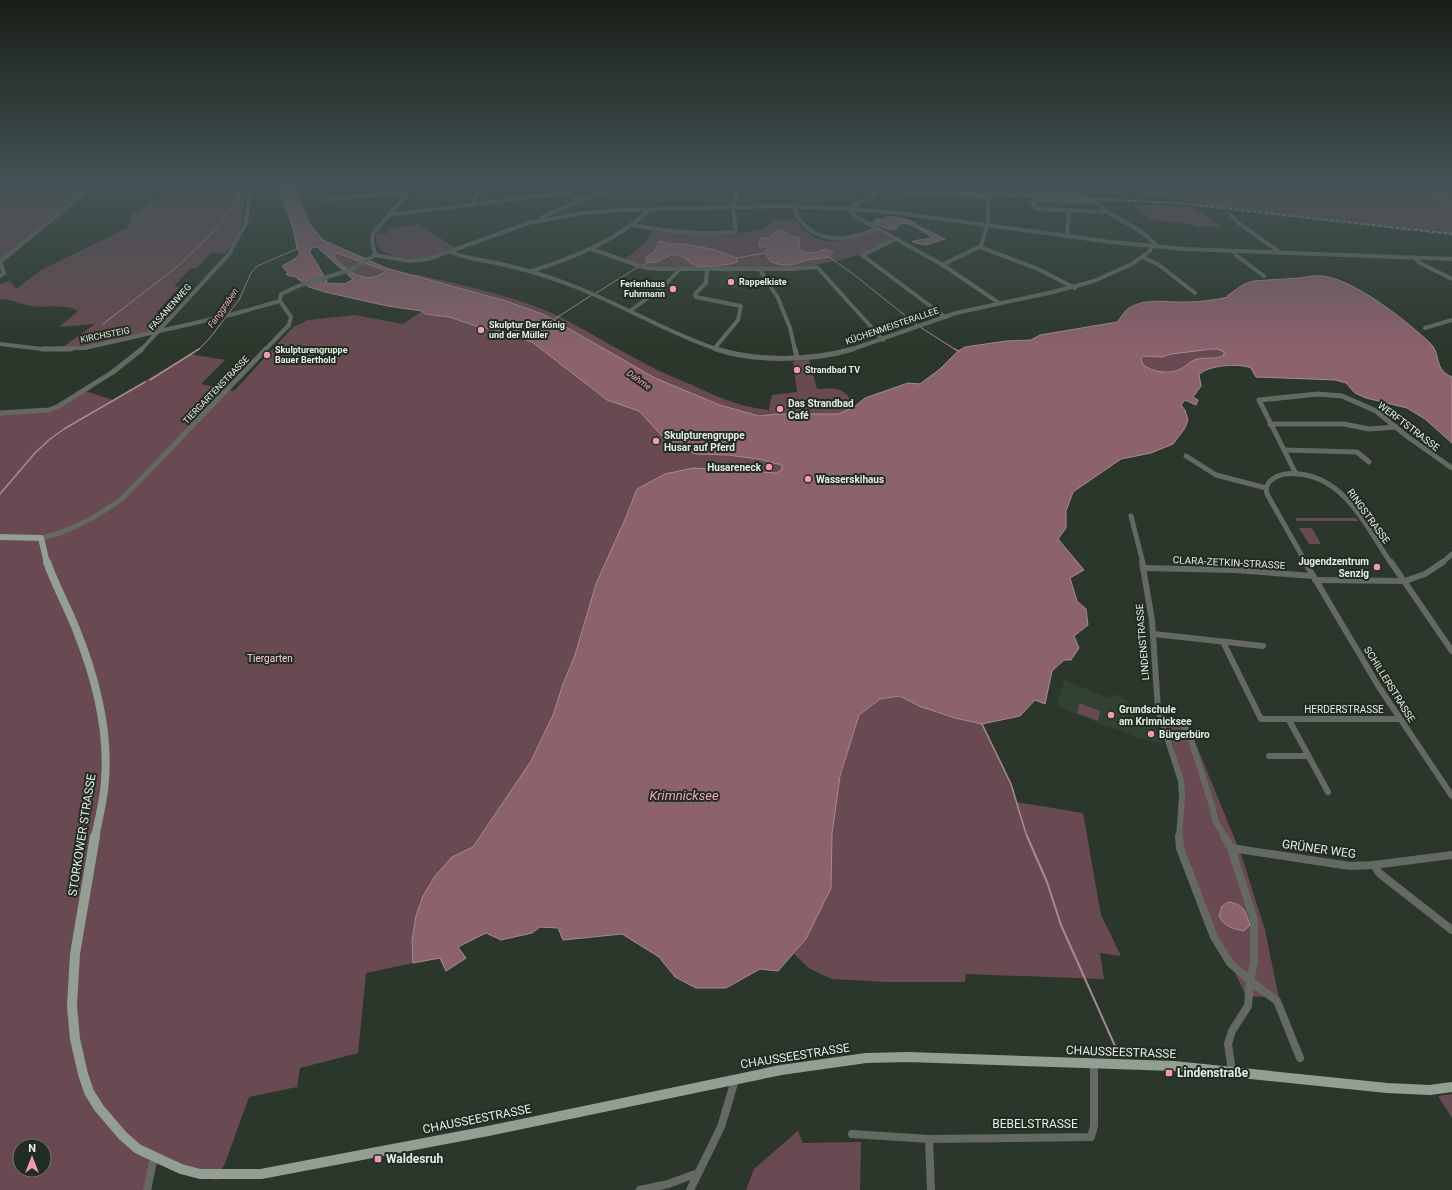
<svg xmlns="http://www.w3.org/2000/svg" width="1452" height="1190" viewBox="0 0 1452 1190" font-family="Roboto,sans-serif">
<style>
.built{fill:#324231}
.green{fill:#694a52;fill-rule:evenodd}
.water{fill:#8c626d;stroke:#a68b90;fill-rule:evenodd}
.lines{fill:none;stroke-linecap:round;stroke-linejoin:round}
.stream-far2{stroke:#a68b90;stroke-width:1}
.stream-far1{stroke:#a68b90;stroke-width:1.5}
.stream{stroke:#a68b90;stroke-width:2}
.minor-far3{stroke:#646a63;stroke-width:4}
.minor-far2{stroke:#646a63;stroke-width:5}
.minor-far1{stroke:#646a63;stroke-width:6}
.minor{stroke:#646a63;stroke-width:8}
.major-far2{stroke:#939f92;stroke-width:6}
.major-far1{stroke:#939f92;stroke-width:8}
.major{stroke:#939f92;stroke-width:10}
.rail-casing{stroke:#97a196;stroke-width:2}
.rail{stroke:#212d20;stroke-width:1;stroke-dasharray:3;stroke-linecap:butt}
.poi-dot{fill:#f19ab2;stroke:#212d20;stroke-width:1.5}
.labels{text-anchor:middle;stroke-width:4;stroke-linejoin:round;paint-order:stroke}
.far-poi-label{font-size:9px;font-weight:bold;fill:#e4ece3;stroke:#212d20;text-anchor:start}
.far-street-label{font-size:9px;fill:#e4ece3;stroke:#212d20}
.far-water-label{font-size:9px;font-style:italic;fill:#efa8ba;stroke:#212d20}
.poi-label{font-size:10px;font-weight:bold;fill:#e4ece3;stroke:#212d20;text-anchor:start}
.street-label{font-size:10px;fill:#e4ece3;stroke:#212d20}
.park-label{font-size:10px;fill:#fccfda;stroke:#212d20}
.near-street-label{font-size:12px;fill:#e4ece3;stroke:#212d20}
.near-poi-label{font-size:12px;font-weight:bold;fill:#e4ece3;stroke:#212d20;text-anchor:start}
.near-water-label{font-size:13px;font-style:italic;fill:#efa8ba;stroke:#212d20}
</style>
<rect width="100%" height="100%" fill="#2b372a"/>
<g class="built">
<path d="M720,271H739V278H742V290L720,286Z"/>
<path d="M1064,680L1110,699L1118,694L1153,725L1163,744L1137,738L1126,732L1103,725L1057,706Z"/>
</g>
<g class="green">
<path d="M0,184H90L95,186L0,260Z"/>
<path d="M186,184H247L242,224L237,236L225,254L211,253L197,268H191L174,286L180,287L156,313L174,314L159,330L93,345L60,349L95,324L59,327L78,311C64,303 45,308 31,306C20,304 11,299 0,299V284L10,281L16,289L41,270L127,228L130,224L131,215Z"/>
<path d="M847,184H1022V187L1085,191L1090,193L1089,197L880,188Z"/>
<path d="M1094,184H1361L1375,191L1370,184H1452V233L1214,206Z"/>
<path d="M1132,204L1191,206L1222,226L1197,227L1191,224L1152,220Z"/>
<path d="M779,219L796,220C818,253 846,239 877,231L892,240L861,254L841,260L796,268H650L625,259L645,243L652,231C686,234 724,238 758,230C766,228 770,220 779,219ZM787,234L795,237L800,242L798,247L807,253H815L829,257L807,260L791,265L767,252L769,250L765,247L762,238H768L771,235ZM665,241L670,244H683L712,249L736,257C720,264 712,267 694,265C684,254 673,253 661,261L647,256C655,251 657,245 665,241Z"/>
<path d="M419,224L455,248C445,251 435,256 425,258C411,260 368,257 377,234L388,233V229Z"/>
<path d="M337,253L359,261H363L386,271C371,292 343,267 333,254Z"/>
<path d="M415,274C464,286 513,295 558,316C588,331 616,349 646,364C660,372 675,378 690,384C715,396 740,407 768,410V414L772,395L797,392L793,361L809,360L817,389C838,388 845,387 854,407L838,414L829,415L779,414L759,416L721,405L655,378L545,315L506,301L413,276Z"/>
<path d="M422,311L425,314L449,317L476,326L496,330L532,342L607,400L639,411L660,434L704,455H728L758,459L782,465L783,470L776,473H765L725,470L632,500L626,517L596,584L575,655L563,684L553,715L531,761L473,848L452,857L435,876L423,896L412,941L413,963L366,973L358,1053L300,1068L297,1087L249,1097L224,1166H223L217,1180L199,1176L155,1156L147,1190H0V414L54,411L85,391L113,400L190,354L225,360L201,384L234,391L293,327L308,320L355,315L403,324ZM20,1146H44V1170H20Z"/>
<path d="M1212,349H1218L1224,352V354C1216,360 1206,357 1197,359C1190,361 1186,366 1181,369C1169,375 1153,372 1142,365L1141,359L1143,356L1155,357L1167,356L1171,354Z"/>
<path d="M1296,518H1356L1358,521H1297Z"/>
<path d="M1299,528H1312L1321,544H1309Z"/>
<path d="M901,696C926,711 954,718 982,724L1011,784L1017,802L1083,813L1101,915L1121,956L1100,953L1104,979L966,974L965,982H885L832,979L810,969L794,954L806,939L832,834L839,781L859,715L880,699Z"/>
<path d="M1080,703L1100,711L1098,721L1077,713Z"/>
<path d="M1167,722L1185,730L1193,737L1241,854L1265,930L1279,998L1246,996L1220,941L1182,849L1183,783Z"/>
<path d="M1452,1094V1118L1438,1096Z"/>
<path d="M798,1131L803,1143L861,1142L860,1190H746L754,1169Z"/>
</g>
<g class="water">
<path d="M277,184H293L309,223L323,240L386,268L506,301L545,315L655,378L720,405L759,416L779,414H838L854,407L865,398L908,383L920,384L940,369L958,351L965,347L1006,341L1031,340L1040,335L1117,322C1121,318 1124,311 1129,308C1147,297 1168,303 1187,302C1201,302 1214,300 1228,297L1227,296L1244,284L1253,281C1269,280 1284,279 1299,278C1307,277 1315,275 1323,276C1355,280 1407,321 1430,343C1442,355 1433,369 1452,377V443L1425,419L1407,408L1366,398L1355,393L1346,383L1336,380L1256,377L1251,368C1239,363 1207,365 1199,375L1201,386L1193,397L1198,400L1196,405L1185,400L1181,405L1185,410L1188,420L1185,428L1173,444L1151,453L1121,459L1073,492L1066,511V528L1058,539L1084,570L1070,578L1077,601L1086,609L1088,625L1074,636L1079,648L1071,660H1064L1052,671L1045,704L1035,700L1020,716L982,724L955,718L919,706L900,696L880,699L859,715L840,776L832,834L831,888L806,939L778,971L760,969L726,988H696L675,977L659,957L622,934L563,940L558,928L540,927L532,933L501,940L486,933L458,947L466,958L446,971L440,958L413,963L412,941L416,916L423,896L435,876L452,857L473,847L531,761L553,715L563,684L575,655L596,584L626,517L637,489L665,474L693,468L776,473L782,470V465L758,459L728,455L696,454L678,448L660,434L639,411L607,400L532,342L496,330L476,326L449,317L425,314L422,311L387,306L325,292L309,287L294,276H289L286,274L288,273L282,266L298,257L300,253L297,248L293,228ZM317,247L353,279L345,284L326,283L327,281L310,252L311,248ZM337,253L384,270L385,272C365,286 346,271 333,255ZM1212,349H1218L1224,352V355C1216,360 1206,357 1197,359C1190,361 1186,366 1181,369C1169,375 1153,372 1143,365L1141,359L1143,356L1162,357L1171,354Z"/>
<path d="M886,217H897L914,222L918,226L945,239L926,245L912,242L913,241L931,238L930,236C922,231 902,215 896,229L890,230L873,223L876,219L884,220Z"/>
<path d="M778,230H783L790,236L799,238L800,244L798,247C807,257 816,252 826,249L833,253L829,257L807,260L791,265H783L771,262L765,253L768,249L765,247L759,246V241L762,238H768Z"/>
<path d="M662,241L670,244H683L712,249L737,258V262C729,265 701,269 694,265C687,261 683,255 675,255C664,255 657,268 646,260L647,256L654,252L659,242Z"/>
<path d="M1228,902C1244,904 1245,911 1250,925L1244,931C1233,929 1224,926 1219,916L1222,906Z"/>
</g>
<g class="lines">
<g class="stream-far2">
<path d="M829,257L852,273L917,325"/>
<path d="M737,258L765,253"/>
<path d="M642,266L649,262"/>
<path d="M596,293L638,267"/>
<path d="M228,314L239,300L251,273L257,266L299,248"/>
<path d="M553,320L592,295"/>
<path d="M103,324L178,266L212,233L238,201L242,184"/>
<path d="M920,327L956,350"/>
<path d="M198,350L209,339L226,317"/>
</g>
<g class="stream-far1">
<path d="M955,349L958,351"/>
<path d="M150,380L199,349"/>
<path d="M0,494L35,453L50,439L64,429L145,382"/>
<path d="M982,724L1011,784L1027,837"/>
</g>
<path class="stream" d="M1027,836L1047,882L1061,925L1115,1046"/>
<g class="minor-far3">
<path d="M821,184L877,193"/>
<path d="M1414,184L1452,205"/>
<path d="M877,193L853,206L851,211L853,215L943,265L999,303"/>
<path d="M906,193L988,197V222L981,246L942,265"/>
<path d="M339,198L331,201H323Z"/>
<path d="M339,198L409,192"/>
<path d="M1035,200L1093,202L1099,204L1107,212L1036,209L1032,201Z"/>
<path d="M472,205L482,184"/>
<path d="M794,207C796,217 802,224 810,230C832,244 853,238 876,229"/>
<path d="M1107,212L1142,232L1158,247"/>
<path d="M389,215L564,193L580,201"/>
<path d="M1231,215L1237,222L1281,253"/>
<path d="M542,220V217L622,184"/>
<path d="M633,225C667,232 701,235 736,232L733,208L739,184"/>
<path d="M1067,236L1069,211"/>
<path d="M894,240L862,255L945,317"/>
<path d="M980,247L1038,269L1075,288"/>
<path d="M591,249L646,268L658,269H792L817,267L883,340"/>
<path d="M451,252C467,259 484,260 501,264C524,269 547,276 568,284C620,303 667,333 719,350"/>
<path d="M1234,252L1237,256L1264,276"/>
<path d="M375,255L410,261L428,259L529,223L583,213L622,210L779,206L851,209L898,213L1111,242L1185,249L1452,259"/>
<path d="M375,255L372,240L373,234L415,184"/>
<path d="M1143,257L1159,265L1195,293"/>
<path d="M1413,257L1420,263L1452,279"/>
<path d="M707,269L706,283L695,294L696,297L741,306L738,320L714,349"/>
<path d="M760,270L778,298L790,328L795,350"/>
<path d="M532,271C574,257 614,242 647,212V209"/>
<path d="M0,276L4,273L0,262L95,184"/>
<path d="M630,311L664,286L679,270"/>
<path d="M1425,328L1452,320"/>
<path d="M0,344L42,349L85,348L230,315L280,301"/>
<path d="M141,350L229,254L246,223L251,184"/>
<path d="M265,350L289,325L291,317L280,301L281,294L298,286L350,270L375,255"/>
<path d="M850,350L956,313L1053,292L1094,281L1132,264L1150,251L1151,247"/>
</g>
<g class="minor-far2">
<path d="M42,349H71"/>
<path d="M716,349C756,362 813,361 853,349"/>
<path d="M795,349L797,358"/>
<path d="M0,413L49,410L57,407L113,372L142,349"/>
<path d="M1270,424H1344L1369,429L1396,427"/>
<path d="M1285,450L1357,452L1369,462"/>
<path d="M1186,456L1216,475L1266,488"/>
<path d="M1296,474L1259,400L1318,394L1342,396L1376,411L1408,437L1452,468"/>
<path d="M1131,516L1143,563"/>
<path d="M41,538C71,532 98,516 123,498L266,349"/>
<path d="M1306,563L1267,494C1265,486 1268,481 1276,477C1285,472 1296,473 1306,475C1349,484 1368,530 1391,563"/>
<path d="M1442,563L1452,554"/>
</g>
<g class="minor-far1">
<path d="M1142,562L1152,620L1158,709L1181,781L1182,797L1179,837"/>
<path d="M1305,562L1379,687L1452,796"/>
<path d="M1391,562L1452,651"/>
<path d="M1143,568L1235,570L1313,576"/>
<path d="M1315,580L1405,581L1425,574L1443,562"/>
<path d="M1154,634L1263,646"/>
<path d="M1223,642L1261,719H1399"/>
<path d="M1160,720C1173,719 1182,722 1189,733L1213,809L1215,820L1225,837"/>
<path d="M1289,720L1328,792"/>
<path d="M1269,756H1308"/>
</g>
<g class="minor">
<path d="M1179,836L1180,848L1214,937L1230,963L1254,984L1277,1001L1300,1058"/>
<path d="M1224,836L1231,848L1254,920V962L1250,980L1248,1006L1232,1031L1228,1044L1232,1071"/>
<path d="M1231,848L1350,866L1374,865L1452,855"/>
<path d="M1374,865L1379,873L1452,930"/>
<path d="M852,1134L929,1139L1091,1137L1094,1126V1065"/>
<path d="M929,1139L931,1190"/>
<path d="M147,1190L154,1157"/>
<path d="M640,1190L668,1184L698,1173"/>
<path d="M690,1190L721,1127L735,1080"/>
</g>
<path class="major-far2" d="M0,537L41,538L47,563"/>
<path class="major-far1" d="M47,562C55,585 67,606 76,629C95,676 109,729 105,780C104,799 99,818 95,837"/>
<path class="major" d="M95,836L75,954L72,1006L75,1039L83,1074L89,1092L99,1108L123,1136L138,1149L181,1169L200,1174H261L488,1131L781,1070L866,1058L908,1057L1174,1066L1387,1088L1430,1090L1452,1087"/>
<g class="rail-casing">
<path id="rail" d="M837,184L905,190L1177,203L1452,234"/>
</g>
<use href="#rail" class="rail"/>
</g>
<linearGradient id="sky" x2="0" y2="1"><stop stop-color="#181e17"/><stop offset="0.52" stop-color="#445355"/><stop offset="1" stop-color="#445355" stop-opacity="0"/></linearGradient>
<rect width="1452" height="351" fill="url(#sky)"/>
<g class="poi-dot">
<circle cx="731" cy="282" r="4"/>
<circle cx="673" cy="289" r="4"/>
<circle cx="481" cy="330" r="4"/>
<circle cx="267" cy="355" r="4"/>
<circle cx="797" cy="370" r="4"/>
<circle cx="780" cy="409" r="4"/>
<circle cx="656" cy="441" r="4"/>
<circle cx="769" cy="467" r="4"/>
<circle cx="808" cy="479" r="4"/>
<circle cx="1377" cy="567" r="4"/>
<circle cx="1111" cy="715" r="4"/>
<circle cx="1151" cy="734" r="4"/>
<rect x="1165" y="1069" width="8" height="8" rx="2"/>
<rect x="374" y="1155" width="8" height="8" rx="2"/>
</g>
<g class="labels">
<g class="far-poi-label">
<text x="739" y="285">Rappelkiste</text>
<text x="665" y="287" text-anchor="end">Ferienhaus<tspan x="665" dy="10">Fuhrmann</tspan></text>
<text x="489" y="328">Skulptur Der König<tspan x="489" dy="10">und der Müller</tspan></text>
<text x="275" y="353">Skulpturengruppe<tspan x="275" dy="10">Bauer Berthold</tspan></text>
<text x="805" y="373">Strandbad TV</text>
</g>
<g class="far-street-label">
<text transform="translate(170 307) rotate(-48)" y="3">FASANENWEG</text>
<text transform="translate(892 326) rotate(-19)" y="3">KÜCHENMEISTERALLEE</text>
<text transform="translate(105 335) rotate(-11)" y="3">KIRCHSTEIG</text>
<text transform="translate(216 390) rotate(-46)" y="3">TIERGARTENSTRASSE</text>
</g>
<g class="far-water-label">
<text transform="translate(223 308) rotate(-55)" y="3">Fanggraben</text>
<text transform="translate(639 380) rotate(35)" y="3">Dahme</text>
</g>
<g class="poi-label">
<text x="788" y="407">Das Strandbad<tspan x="788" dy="12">Café</tspan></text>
<text x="664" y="439">Skulpturengruppe<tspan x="664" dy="12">Husar auf Pferd</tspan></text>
<text x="761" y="471" text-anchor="end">Husareneck</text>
<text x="816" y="483">Wasserskihaus</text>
<text x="1369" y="565" text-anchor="end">Jugendzentrum<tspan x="1369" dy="12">Senzig</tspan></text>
<text x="1119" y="713">Grundschule<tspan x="1119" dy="12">am Krimnicksee</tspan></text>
<text x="1159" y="738">Bürgerbüro</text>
</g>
<g class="street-label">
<text transform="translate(1409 426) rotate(37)" y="4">WERFTSTRASSE</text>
<text transform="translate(1369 516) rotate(54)" y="4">RINGSTRASSE</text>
<text transform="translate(1229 562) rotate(3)" y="4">CLARA-ZETKIN-STRASSE</text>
<text transform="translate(1142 642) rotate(-95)" y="4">LINDENSTRASSE</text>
<text transform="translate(1390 684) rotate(58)" y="4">SCHILLERSTRASSE</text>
<text x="1344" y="713">HERDERSTRASSE</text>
</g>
<g class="park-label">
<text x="270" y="662">Tiergarten</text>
</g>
<g class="near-street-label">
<text transform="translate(82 835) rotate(-81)" y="4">STORKOWER STRASSE</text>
<text transform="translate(1319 849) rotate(8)" y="4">GRÜNER WEG</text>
<text transform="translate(1121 1052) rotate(2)" y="4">CHAUSSEESTRASSE</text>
<text transform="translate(795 1056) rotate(-9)" y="4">CHAUSSEESTRASSE</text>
<text transform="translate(477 1119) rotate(-11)" y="4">CHAUSSEESTRASSE</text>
<text x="1035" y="1128">BEBELSTRASSE</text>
</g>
<g class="near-poi-label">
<text x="1177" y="1077">Lindenstraße</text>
<text x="386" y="1163">Waldesruh</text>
</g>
<g class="near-water-label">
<text x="684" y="800">Krimnicksee</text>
</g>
</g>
<g transform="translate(32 1158)"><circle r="19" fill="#212d20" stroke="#6f796e"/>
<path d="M0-3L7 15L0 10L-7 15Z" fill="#f19ab2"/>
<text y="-6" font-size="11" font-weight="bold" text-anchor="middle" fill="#e4ece3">N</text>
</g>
</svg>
